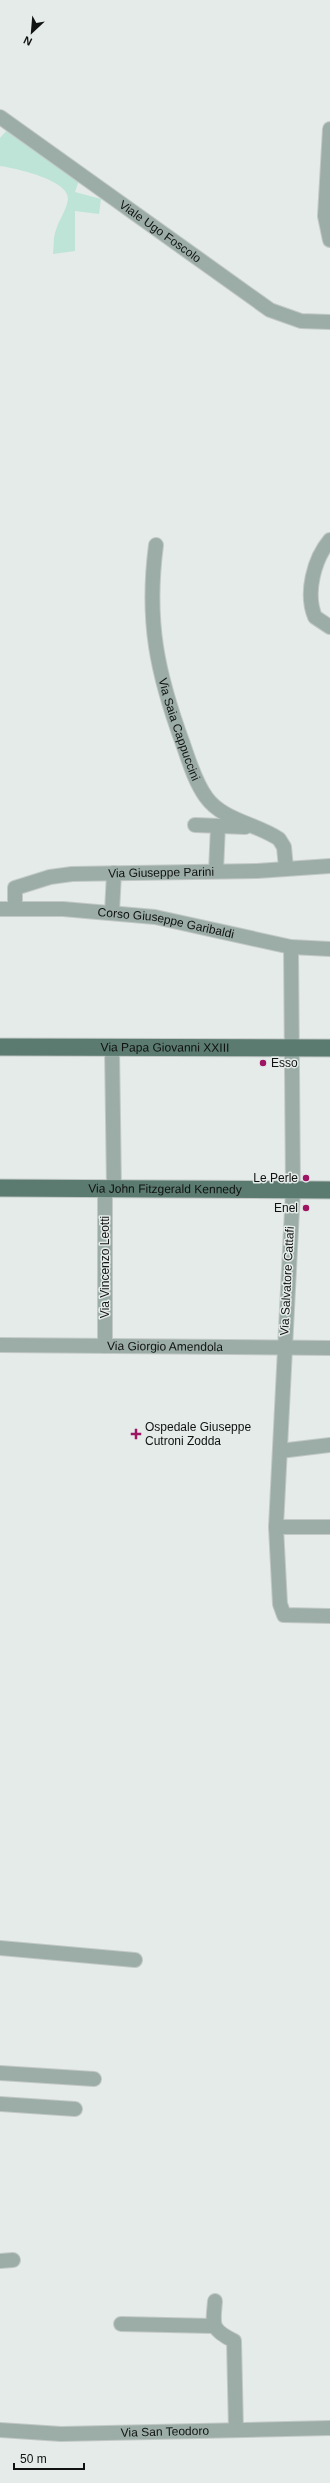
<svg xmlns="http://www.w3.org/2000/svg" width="330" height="2483" viewBox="0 0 330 2483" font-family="Arial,sans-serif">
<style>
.green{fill:#bde4d7}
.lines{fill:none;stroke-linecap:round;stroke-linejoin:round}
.minor-casing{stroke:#c2c8c6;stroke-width:16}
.major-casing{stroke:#c2c8c6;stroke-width:19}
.minor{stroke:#9cada7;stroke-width:14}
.major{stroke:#5b7a70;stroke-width:17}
.poi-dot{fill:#9e1563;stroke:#e4ebe9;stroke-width:1.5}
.labels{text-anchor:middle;stroke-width:3;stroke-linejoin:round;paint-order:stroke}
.street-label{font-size:12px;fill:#0f1211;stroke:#e4ebe9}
.poi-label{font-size:12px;fill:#0f1211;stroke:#e4ebe9;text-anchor:start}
</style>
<rect width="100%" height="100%" fill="#e4ebe9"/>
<path class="green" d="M8,129L79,180L75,192L101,199L99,214L75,211V251L53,254C54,247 53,237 56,230C59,220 67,209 68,199C69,180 15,168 0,166V138Z"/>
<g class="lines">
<g class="minor-casing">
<g id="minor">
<path id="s1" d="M0,117L270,310L301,321L330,322"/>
<path d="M330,129L325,216L330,240"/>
<path d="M330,540C314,559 305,593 315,617L330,627"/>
<path id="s2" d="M156,545C146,621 157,673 183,744C189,761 195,782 206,797C222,820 257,824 279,839L284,847L286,868"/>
<path d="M195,825L245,827"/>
<path d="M216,871L218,826"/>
<path id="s3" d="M15,908V888L50,877L72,874L257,871L330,866"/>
<path id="s4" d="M0,909H63L155,917L291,947L330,949"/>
<path d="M112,912L114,873"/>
<path d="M291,947L293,1190L276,1527L280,1604L284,1615L330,1616"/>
<path d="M112,1048L114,1189"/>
<path d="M105,1189V1346"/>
<path id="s5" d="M0,1345L330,1348"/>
<path d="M280,1451L330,1445"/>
<path d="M276,1527H330"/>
<path d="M0,1948L135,1960"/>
<path d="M0,2073L94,2079"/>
<path d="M0,2104L75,2109"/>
<path d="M0,2261L13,2260"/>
<path d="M215,2301C213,2325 210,2329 234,2341L236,2430"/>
<path d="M121,2324L213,2326"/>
<path id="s6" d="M0,2430L61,2434L330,2428"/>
</g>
</g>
<g class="major-casing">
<g id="major">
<path id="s7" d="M0,1047L330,1048"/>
<path id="s8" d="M0,1188L330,1190"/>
</g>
</g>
<use href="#minor" class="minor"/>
<use href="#major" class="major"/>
</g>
<g class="poi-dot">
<circle cx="263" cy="1063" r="4"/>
<circle cx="306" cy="1178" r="4"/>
<circle cx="306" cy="1208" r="4"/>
<path d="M134 1428h4v4h4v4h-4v4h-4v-4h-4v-4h4z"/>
</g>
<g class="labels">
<g class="street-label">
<text dy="4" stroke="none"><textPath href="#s1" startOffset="197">Viale Ugo Foscolo</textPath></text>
<text dy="4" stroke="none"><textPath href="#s2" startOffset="188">Via Saia Cappuccini</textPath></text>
<text dy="4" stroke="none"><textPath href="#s3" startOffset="168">Via Giuseppe Parini</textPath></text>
<text dy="4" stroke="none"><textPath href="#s4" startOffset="167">Corso Giuseppe Garibaldi</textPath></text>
<text dy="4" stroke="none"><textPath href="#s7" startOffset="165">Via Papa Giovanni XXIII</textPath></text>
<text dy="4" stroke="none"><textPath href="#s8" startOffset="165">Via John Fitzgerald Kennedy</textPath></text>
<text transform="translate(105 1267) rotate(-90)" y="4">Via Vincenzo Leotti</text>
<text transform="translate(287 1281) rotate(-87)" y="4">Via Salvatore Cattafi</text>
<text dy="4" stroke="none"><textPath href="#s5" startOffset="165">Via Giorgio Amendola</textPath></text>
<text dy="4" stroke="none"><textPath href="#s6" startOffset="165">Via San Teodoro</textPath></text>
</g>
<g class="poi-label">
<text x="271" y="1067">Esso</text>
<text x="298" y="1182" text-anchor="end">Le Perle</text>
<text x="298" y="1212" text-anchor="end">Enel</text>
<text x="145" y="1431">Ospedale Giuseppe<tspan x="145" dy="14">Cutroni Zodda</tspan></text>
</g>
</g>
<g transform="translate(32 32) rotate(206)" stroke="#e4ebe9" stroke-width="3" paint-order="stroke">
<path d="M0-3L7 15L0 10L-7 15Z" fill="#0f1211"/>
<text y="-6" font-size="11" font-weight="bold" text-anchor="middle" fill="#0f1211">N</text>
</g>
<path d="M14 2463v6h70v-6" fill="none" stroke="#0f1211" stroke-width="2"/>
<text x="20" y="2463" font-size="12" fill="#0f1211" stroke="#e4ebe9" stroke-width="3" paint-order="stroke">50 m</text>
</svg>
